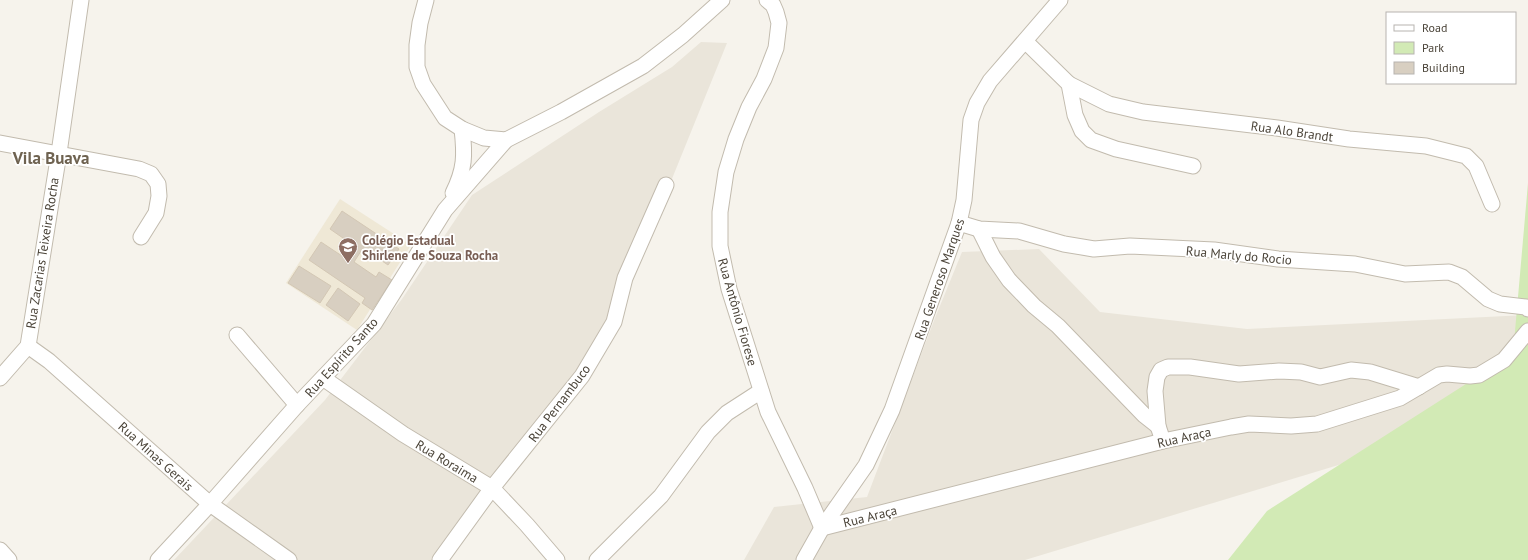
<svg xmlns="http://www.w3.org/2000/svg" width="1528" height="560" viewBox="0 0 1528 560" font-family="'PT Sans',sans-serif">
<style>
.residential{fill:#eae5da}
.education{fill:#efe8d6}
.green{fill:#d2eab5}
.building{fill:#d8cfc1;stroke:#d3c7b4}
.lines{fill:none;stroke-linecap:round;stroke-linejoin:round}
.minor-casing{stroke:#c2bbae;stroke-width:17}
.minor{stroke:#fff;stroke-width:15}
.labels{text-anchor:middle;stroke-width:3.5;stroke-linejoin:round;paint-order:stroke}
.street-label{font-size:13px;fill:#4b4439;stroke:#fff}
.education-label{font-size:13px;font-weight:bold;fill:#785e54;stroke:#fff;text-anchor:start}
.district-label{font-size:17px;font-weight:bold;fill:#6e6250;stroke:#fff}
</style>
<rect width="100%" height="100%" fill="#f6f3ec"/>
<g class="residential">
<path d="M701,42L727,43L614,322L492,488L433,560H174L325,400L402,299L472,195L599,112L672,67Z"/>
<path d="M1039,249L1100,312L1247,329L1528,315L1477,423L1025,560H744L774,507L867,497L935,318L962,252Z"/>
</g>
<path class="education" d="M340,199L411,245L357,330L286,283Z"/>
<path class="green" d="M1528,183V560H1228L1267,511L1513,354Z"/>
<g class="building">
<path d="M342,211L399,249L388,265L363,248L354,262L376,277L379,272L392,280L372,310L362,303L365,298L309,260L321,242L348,260L356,247L330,229Z"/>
<path d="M299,266L331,286L320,303L288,283Z"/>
<path d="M338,288L360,304L348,321L326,305Z"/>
</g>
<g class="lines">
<g class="minor-casing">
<g id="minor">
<path d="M426,0L420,23L417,45V67L423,84L445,118L462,129L484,138L506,140L561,112L643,66L683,35L722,0"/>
<path d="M767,0L773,5L776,12L779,23L776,48L764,79L749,107L736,139L726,172L720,212V246L729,289L768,412L805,488L822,528"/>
<path d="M1025,41L1069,84L1075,115L1082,131L1091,140L1116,149L1193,166"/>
<path d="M1069,84L1109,104L1143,112L1277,128L1349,139L1426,146L1466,156L1476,166L1492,204"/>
<path d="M0,143L139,169L151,174L158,184L159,196L156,213L141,237"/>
<path d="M453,193C465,169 465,155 462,129"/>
<path d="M959,223L979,229L1019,231L1064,244L1094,249L1130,246L1214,250L1278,259L1355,264L1405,274L1449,272L1462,277L1488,299L1500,304L1526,307L1528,309"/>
<path d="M979,229L993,257L1009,280L1034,306L1058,326L1144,415L1158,426"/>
<path d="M237,335L297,405"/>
<path d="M28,346L49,361L210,504L289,560"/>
<path d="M0,378L28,346L59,153L81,0"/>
<path d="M323,378L403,434L492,488L527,525L557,560"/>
<path d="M1163,441L1158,426L1155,391L1157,377L1161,370L1168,367H1190L1239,374L1279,371L1301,372L1320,377L1351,370L1370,372L1419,387"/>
<path d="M822,528L1163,441L1231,427L1249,424L1291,426L1317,424L1400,398L1439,375L1447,374L1470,376L1479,375L1504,360L1528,331"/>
<path d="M0,550L9,560"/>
<path d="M158,560L210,504L297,405L374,324L445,210L506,140"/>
<path d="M440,560L492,488L582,376L614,322L625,278L666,185"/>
<path d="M597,560L661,496L708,432L727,413L761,391"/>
<path d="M804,560L822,528L866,465L892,410L959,223L964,200L971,120L977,103L990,81L1060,0"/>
</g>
</g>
<use href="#minor" class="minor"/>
</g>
<defs>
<g id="school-pin" transform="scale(1)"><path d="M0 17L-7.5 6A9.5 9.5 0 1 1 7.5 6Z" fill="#8d6e63" stroke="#fff"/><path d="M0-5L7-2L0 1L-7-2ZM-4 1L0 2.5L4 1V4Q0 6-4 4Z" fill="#fff"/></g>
</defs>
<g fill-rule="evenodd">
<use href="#school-pin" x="348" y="247"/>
</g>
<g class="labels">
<g class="street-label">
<text transform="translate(1292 131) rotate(8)" y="5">Rua Alo Brandt</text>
<text transform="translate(42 253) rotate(-81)" y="5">Rua Zacarias Teixeira Rocha</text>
<text transform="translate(1239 255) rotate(5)" y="5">Rua Marly do Rocio</text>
<text transform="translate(939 279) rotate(-71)" y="5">Rua Generoso Marques</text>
<text transform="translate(738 312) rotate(74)" y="5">Rua Antônio Fiorese</text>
<text transform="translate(341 357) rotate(-48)" y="5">Rua Espírito Santo</text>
<text transform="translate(559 403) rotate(-53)" y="5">Rua Pernambuco</text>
<text transform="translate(1184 437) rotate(-13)" y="5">Rua Araça</text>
<text transform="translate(156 456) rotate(42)" y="5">Rua Minas Gerais</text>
<text transform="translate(447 461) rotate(31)" y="5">Rua Roraima</text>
<text transform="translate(870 516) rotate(-14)" y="5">Rua Araça</text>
</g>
<g class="education-label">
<text x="362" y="245">Colégio Estadual<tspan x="362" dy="15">Shirlene de Souza Rocha</tspan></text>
</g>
<g class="district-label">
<text x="51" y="164">Vila Buava</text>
</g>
</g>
<rect x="1386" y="12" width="130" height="72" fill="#ffffff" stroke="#b7b4b0"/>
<rect x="1394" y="25" width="20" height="6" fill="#ffffff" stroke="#b7b4b0"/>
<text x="1422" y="32" font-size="12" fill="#4b4439">Road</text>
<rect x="1394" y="42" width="20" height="12" fill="#d2eab5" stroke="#b7b4b0"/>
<text x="1422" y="52" font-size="12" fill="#4b4439">Park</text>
<rect x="1394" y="62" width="20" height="12" fill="#d8cfc1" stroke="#b7b4b0"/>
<text x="1422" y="72" font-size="12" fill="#4b4439">Building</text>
</svg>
